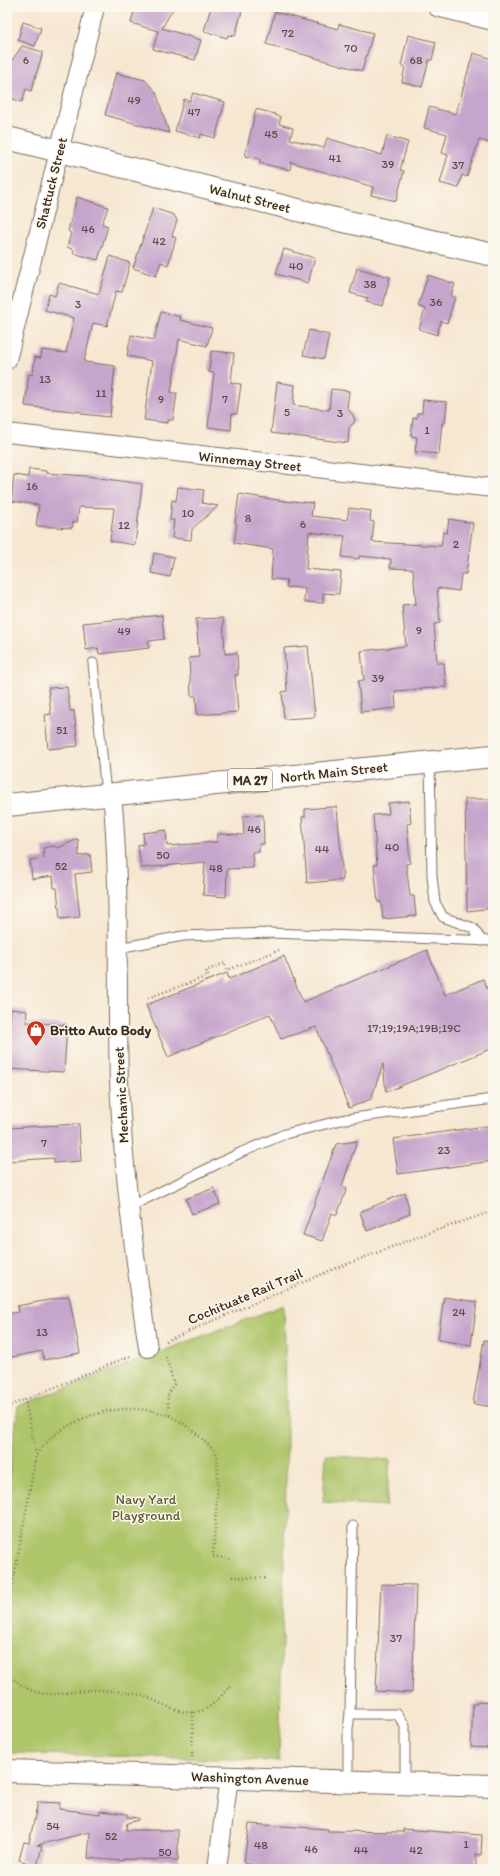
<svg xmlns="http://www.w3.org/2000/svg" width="500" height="1876" viewBox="0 0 500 1876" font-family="Itim,sans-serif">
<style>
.green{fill:#aec569;stroke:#747844}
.building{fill:#c6a5cc}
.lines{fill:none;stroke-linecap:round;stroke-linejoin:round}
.service-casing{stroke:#7c6c5d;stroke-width:11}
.minor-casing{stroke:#7c6c5d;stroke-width:20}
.tertiary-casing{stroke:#7c6c5d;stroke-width:24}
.primary-casing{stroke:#7c6c5d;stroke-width:24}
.path{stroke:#7c6c5d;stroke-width:2.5;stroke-dasharray:1 3;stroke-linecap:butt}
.service{stroke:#fff;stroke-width:9}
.minor{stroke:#fff;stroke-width:18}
.tertiary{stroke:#fff;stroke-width:22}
.primary{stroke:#fff;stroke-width:22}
.labels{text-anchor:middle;stroke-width:3;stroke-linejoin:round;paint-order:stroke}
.number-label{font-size:12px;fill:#5e494a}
.shield{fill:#fbf7ec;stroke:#75685c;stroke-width:1}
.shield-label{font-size:13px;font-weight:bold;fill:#3b2a1e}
.street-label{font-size:14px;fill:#3b2a1e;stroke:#fbf7ec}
.poi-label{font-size:14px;font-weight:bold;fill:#3b2a1e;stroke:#fbf7ec;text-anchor:start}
.park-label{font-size:14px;fill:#5e5834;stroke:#fbf7ec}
</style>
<rect width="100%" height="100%" fill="#fbf7ec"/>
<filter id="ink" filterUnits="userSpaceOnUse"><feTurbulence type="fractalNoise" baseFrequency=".025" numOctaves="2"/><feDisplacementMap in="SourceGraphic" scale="8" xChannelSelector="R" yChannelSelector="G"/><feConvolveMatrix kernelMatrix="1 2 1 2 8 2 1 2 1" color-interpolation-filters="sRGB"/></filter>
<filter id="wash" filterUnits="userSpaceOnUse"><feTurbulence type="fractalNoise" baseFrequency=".012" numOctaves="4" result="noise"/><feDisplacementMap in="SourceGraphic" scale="16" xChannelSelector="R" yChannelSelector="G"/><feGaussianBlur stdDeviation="0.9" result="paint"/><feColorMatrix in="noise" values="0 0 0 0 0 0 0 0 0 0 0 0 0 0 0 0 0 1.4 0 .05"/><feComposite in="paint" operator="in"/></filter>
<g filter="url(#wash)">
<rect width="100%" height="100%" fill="#f6e7d1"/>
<g class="green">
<path d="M284,1305L287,1438L279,1761L7,1753V1494L18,1406Z"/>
<path d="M326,1455L390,1460L386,1506L323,1502Z"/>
</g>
<g id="blocks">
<g class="building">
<path d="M135,7H174L162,28L201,40L195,60L153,49L158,31L131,23Z"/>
<path d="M211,7H243L235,36L228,35L227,38L204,31Z"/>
<path d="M275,12L338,29L339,24L373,33L362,71L266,44Z"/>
<path d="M23,22L41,28L35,46L18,40Z"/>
<path d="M408,35L436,42L432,60H429L422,87L402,82L405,67L401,66Z"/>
<path d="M22,46L43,52L31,91L26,89L22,102L7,97L10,63Z"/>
<path d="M473,53L493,59V144L479,140L467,177L462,175L458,188L440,183L448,155L442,153L447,134L424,128L429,107L456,114Z"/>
<path d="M116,73L145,80L156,92L169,133L105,115Z"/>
<path d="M193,93L225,102L215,138L201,134L200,138L175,131L184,99L190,101Z"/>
<path d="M256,109L275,114V115L281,117L279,124L293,128L290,139L324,148L327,138L382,155L387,136L408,142L400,170L404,171L396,201L371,195L373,187L291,162L290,170L259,163L260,159L245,156Z"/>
<path d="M77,197L108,207L102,224L108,226L98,260L73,253L74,250L67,247L71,233L68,231Z"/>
<path d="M153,208L174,215L177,220L172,236L176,238L168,265L161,262L156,276L133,268Z"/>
<path d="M284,249L315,258L308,283L276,274Z"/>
<path d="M110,256L130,263L122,292L116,291L107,326L93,323L84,362L115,366L110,417L82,414V412L25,406L29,374L33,375L35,357L41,358L42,350L66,353L74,318L45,310L49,294L55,296L59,283L99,294Z"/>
<path d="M357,268L390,277L383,306L366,302L368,298L350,293Z"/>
<path d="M428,275L455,284L451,296L455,297L447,323L441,321L437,335L419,329L425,309L418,306Z"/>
<path d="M161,312L181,317L180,320L212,328L207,346L179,339L171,393H177L173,420H168V423L144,420L152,361L127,356L131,335L154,340Z"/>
<path d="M309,330L329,335L324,359L303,355Z"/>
<path d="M211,351L234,353L231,383L241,384L237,414H232L231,430L208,427L214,373L209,372Z"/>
<path d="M277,382L295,385L293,405L329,410L331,389L349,391L347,408L353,415L355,421L349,428L348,443L271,433Z"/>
<path d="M423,400L447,402L445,423H442L439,454L415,452L417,437L411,436L413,418H417V413H422Z"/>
<path d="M29,469L46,471V473L86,476L142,484L135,545L110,541L114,508L79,507L77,522H73L72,528L36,526L39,505L11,501L14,475L28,477Z"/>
<path d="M178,487L204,490L202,503L218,506L192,529L191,540L172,538L174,520H170L172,500L176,501Z"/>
<path d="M239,494L291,502V501L313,503L311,516L347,520L349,508L371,511L370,521L374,522L372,542L441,546L443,532L447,533L449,519L473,523L466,574H461L459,591L437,588L440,623L434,624L437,663H444L446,687L395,691L396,708L361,712L358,681L364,680L361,651L406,646L402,605L416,604L413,569L390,568L391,559L359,556V559L342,557L345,536L309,532L306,569L341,572L339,594L323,593V603L304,602L305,588L286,587L287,580L271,579L273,549L234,543L237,524L235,523Z"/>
<path d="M154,553L174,557L170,577L151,573Z"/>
<path d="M162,615L164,639L148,641L149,648L99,654L98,648L86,650L83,623Z"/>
<path d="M223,618L225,654L237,653L238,675H235L238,712L197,715L196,696H191L189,658L199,657L196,619Z"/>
<path d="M308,646L315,717L284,719L282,692L287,691L284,648Z"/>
<path d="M67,687L70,711H74L78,746L48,749L45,715L51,714L48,688Z"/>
<path d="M465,799H493V908L467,911Z"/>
<path d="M409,801L411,823L407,824L410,863L406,864L410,896H414L416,916L383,919L381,902H378L374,865H377L373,815L389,814L388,803Z"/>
<path d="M330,807H337L343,880L307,883L302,817H305V809Z"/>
<path d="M263,815L264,844H259V852H252L253,868L227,869L226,897L203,895L205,862L141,868L138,845L144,844L143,833L166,830L167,846L217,842L218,834L244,835L243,816Z"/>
<path d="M78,839L79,856L90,854L92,872L75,874L80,917L60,919L57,888H54L53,876L32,879L30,860L44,858L43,848L54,846L58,848Z"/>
<path d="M427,950L445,995L483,979L493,1003V1048L386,1092L383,1064L371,1099L349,1108L316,1027L281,1039L270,1014L168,1057L146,1005L227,973L229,979L284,956L303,1002Z"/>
<path d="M11,1009L27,1011L26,1022L67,1025L64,1072L7,1069V1021H10Z"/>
<path d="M79,1124L81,1161L54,1163V1158L9,1161L8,1128Z"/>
<path d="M493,1125V1161L398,1174L393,1139Z"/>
<path d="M357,1141L342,1186L347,1188L337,1215L332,1213L322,1241L303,1235L336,1144Z"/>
<path d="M214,1188L220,1204L192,1214L186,1199Z"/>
<path d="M405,1193L410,1214L367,1231L360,1212Z"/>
<path d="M69,1296L80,1353L44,1360L42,1351L7,1358V1314L18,1312L17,1306Z"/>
<path d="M444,1297L477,1302L471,1345L438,1340Z"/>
<path d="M484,1340L493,1341V1407L473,1404Z"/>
<path d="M381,1584L416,1585L412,1693L376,1691Z"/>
<path d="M477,1702L493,1703V1748L471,1747L473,1704H477Z"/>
<path d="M38,1802L60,1803L59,1809L100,1814V1811L127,1814V1817L138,1818V1820L127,1823L126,1830H178V1860L123,1859V1861L88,1858L90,1832L37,1845L42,1846L37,1866L19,1860L24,1842L29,1843Z"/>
<path d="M249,1824L328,1829L327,1831L403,1832V1829L482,1835L481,1855L476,1854V1869H273L244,1863Z"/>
</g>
</g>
</g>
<g filter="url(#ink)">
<use href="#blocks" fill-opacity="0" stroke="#7c6c5d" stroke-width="1"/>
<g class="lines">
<g class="service-casing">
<g id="service">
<path d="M93,663L106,794"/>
<path d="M430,762L432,876L435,902L443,917L473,928L482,941"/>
<path d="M118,948L183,936L270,933L493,941"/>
<path d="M129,1207L242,1152L285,1134L346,1119L493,1099"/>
<path d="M350,1714L353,1526"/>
<path d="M348,1781V1729L350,1714H397L405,1726V1783"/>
</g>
</g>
<g class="minor-casing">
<g id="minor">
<path d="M437,7L493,21"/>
<path d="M7,360L95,7"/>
<path d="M7,433L493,488"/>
<path d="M112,793C121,889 116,985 119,1081C123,1170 135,1260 148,1348"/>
<path d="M217,1869L229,1777"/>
</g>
</g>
<g class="tertiary-casing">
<g id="tertiary">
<path d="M7,138L322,216L493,255"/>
<path d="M7,1771L493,1786"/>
</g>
</g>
<g class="primary-casing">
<path id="primary" d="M7,805L493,756"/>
</g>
<g class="path">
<path d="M148,998L208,976L206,971L225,963L227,970L282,949"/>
<path d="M166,1341L329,1271L420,1236L493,1211"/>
<path d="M166,1357L174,1384C166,1395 167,1403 170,1416"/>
<path d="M25,1399L36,1454"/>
<path d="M7,1407L130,1356"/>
<path d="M232,1577L265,1578"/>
<path d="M7,1616L36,1455C44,1445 52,1436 63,1429C92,1410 136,1402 169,1416C185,1422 206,1441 217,1454L218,1482L213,1556L233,1560"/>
<path d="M8,1674C40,1705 60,1691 97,1690C112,1690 128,1692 143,1696C162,1702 180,1717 201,1711C213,1707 223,1694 231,1685"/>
<path d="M192,1757L193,1711"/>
</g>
<use href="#service" class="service"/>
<use href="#minor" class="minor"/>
<use href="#tertiary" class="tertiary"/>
<use href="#primary" class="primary"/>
</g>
</g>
<defs>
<g id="shop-pin" transform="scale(1)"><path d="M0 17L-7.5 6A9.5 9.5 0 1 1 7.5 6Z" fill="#c8321e" stroke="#fbf7ec"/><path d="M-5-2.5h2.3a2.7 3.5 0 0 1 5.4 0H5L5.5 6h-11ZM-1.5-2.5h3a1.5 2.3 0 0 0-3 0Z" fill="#fff"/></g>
</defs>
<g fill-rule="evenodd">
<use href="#shop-pin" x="36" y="1030"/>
</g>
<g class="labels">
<g class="number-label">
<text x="288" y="37">72</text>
<text x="351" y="52">70</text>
<text x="26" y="64">6</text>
<text x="416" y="64">68</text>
<text x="134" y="104">49</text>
<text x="194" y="116">47</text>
<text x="271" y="138">45</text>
<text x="335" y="162">41</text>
<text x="388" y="168">39</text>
<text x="458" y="169">37</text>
<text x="88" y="233">46</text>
<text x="159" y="245">42</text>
<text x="296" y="270">40</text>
<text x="370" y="288">38</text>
<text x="436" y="306">36</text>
<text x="78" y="308">3</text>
<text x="45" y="383">13</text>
<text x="101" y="397">11</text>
<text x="161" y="403">9</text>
<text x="225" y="403">7</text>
<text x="287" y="416">5</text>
<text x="340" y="417">3</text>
<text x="427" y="434">1</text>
<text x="32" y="490">16</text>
<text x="188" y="517">10</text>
<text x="248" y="522">8</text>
<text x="303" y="528">6</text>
<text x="124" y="529">12</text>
<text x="456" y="548">2</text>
<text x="419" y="634">9</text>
<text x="124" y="635">49</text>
<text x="378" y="682">39</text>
<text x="62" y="734">51</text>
<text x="254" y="833">46</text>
<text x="392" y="851">40</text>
<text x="322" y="853">44</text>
<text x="163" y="859">50</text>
<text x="61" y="870">52</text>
<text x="216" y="872">48</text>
<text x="414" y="1032">17;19;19A;19B;19C</text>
<text x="44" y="1147">7</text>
<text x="444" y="1154">23</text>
<text x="459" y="1316">24</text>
<text x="42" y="1336">13</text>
<text x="396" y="1642">37</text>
<text x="53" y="1830">54</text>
<text x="111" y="1840">52</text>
<text x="466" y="1848">1</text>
<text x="261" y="1849">48</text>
<text x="311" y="1853">46</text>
<text x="361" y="1854">44</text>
<text x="416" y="1854">42</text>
<text x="165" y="1856">50</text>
</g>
<rect class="shield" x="228" y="769" width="44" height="22" rx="3"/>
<g class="shield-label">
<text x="250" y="785">MA 27</text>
</g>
<g class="street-label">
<text transform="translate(51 183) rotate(-76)" y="5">Shattuck Street</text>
<text transform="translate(250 198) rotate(14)" y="5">Walnut Street</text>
<text transform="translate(250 461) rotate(6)" y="5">Winnemay Street</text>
<text transform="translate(334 772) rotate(-6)" y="5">North Main Street</text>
<text transform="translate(121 1095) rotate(-93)" y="5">Mechanic Street</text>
<text transform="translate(245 1296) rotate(-23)" y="5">Cochituate Rail Trail</text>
<text transform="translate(250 1778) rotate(2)" y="5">Washington Avenue</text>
</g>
<g class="poi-label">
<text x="50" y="1035">Britto Auto Body</text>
</g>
<g class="park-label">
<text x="146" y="1504">Navy Yard<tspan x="146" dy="16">Playground</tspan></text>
</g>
</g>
<rect width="500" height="1876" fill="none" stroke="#fbf7ec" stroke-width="24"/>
</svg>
